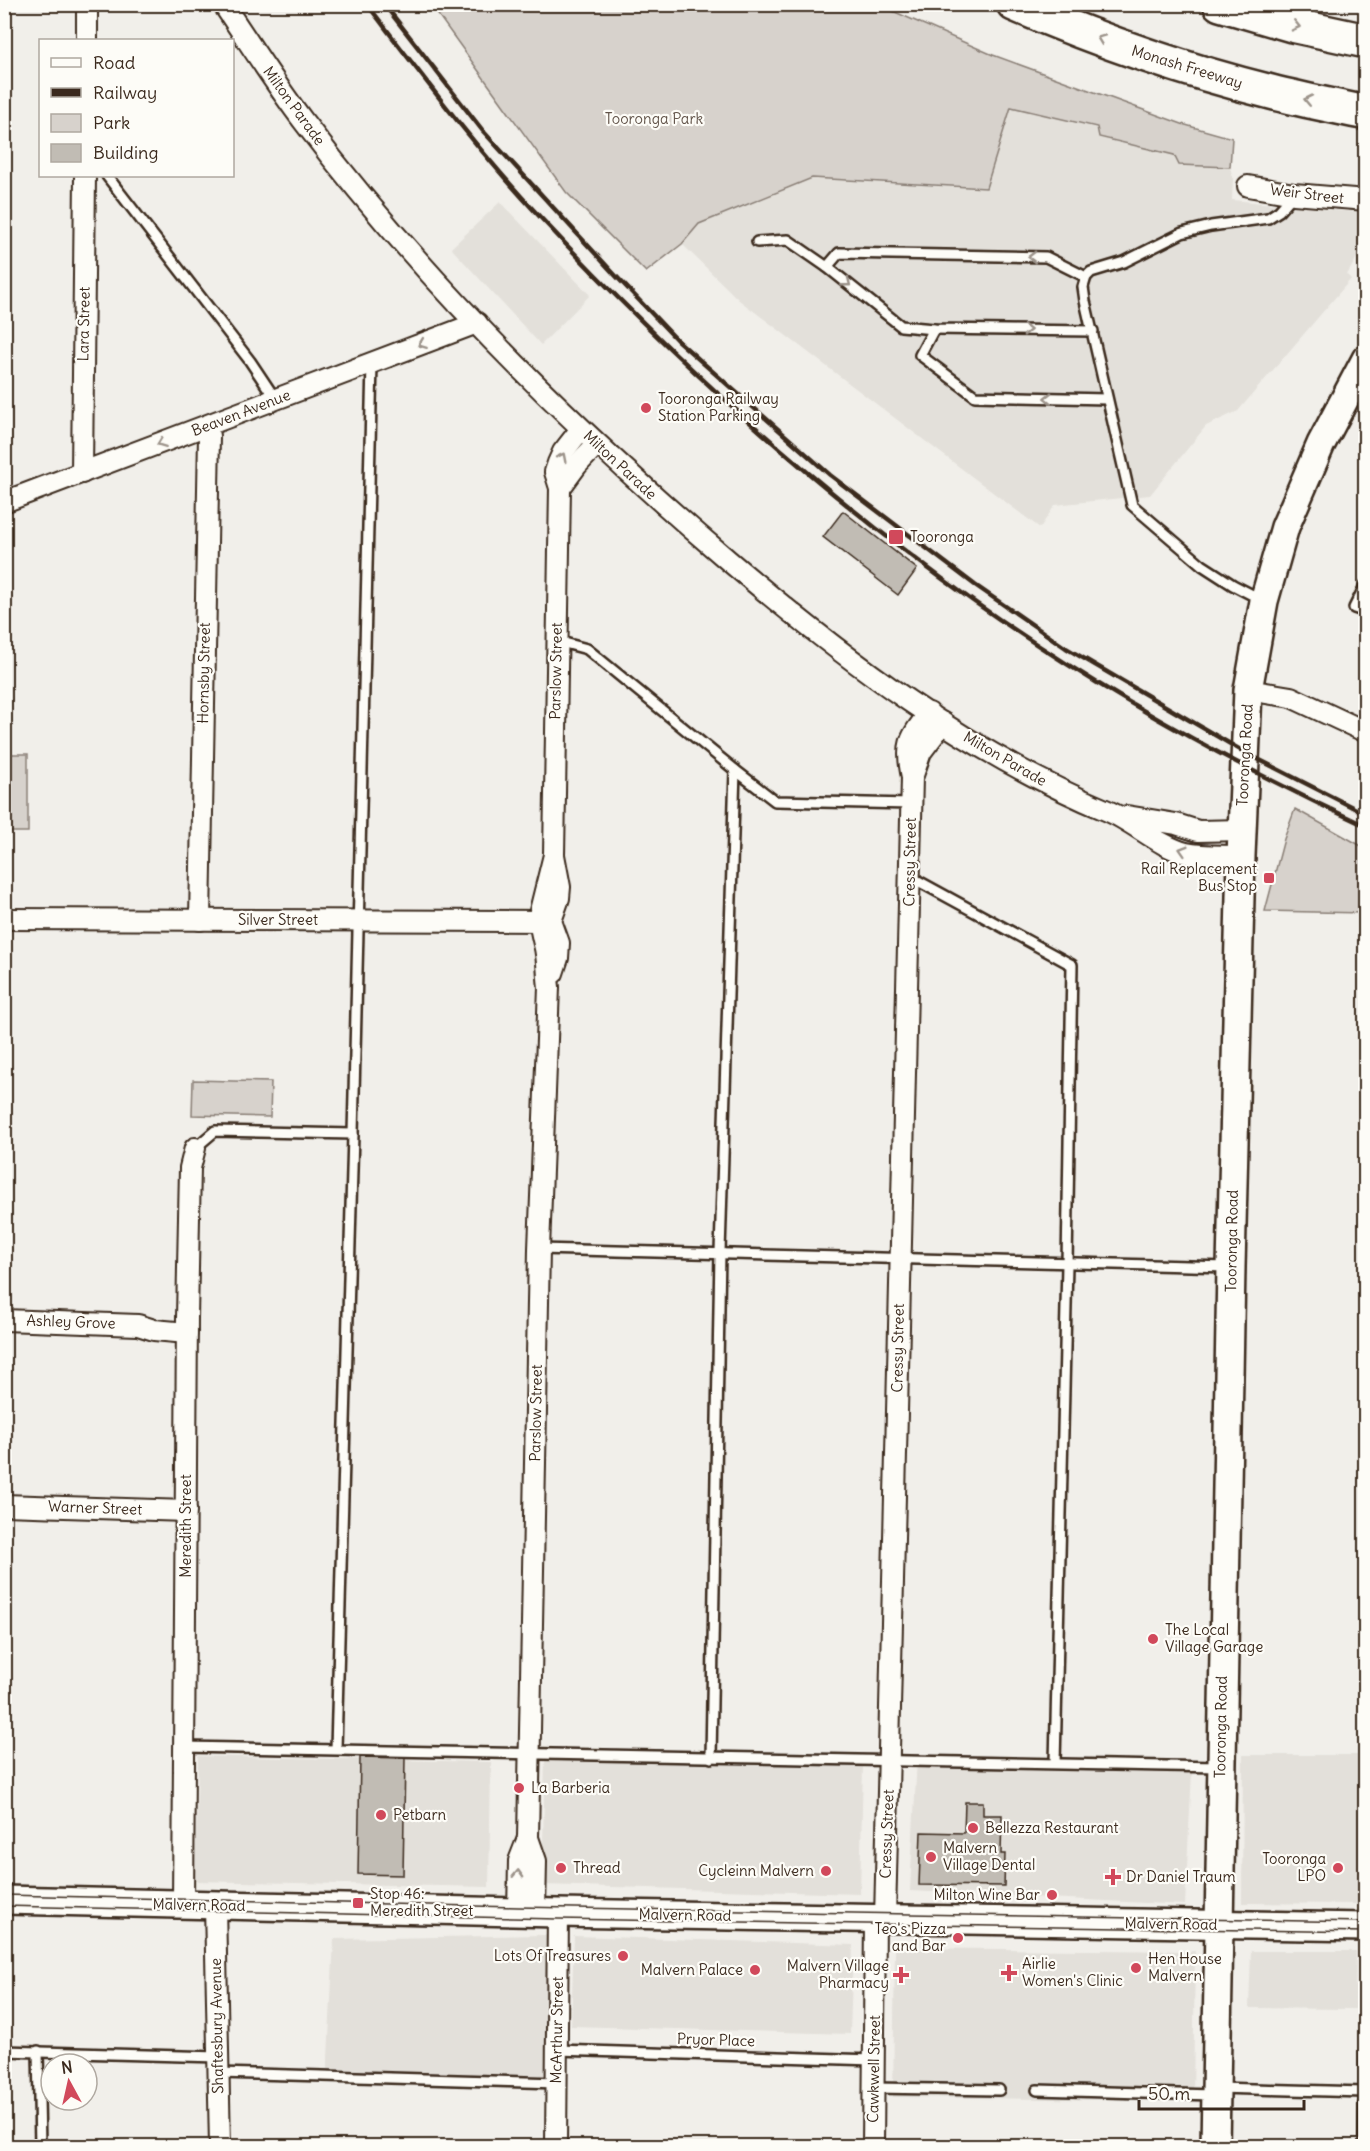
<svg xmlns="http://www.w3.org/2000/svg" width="1370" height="2151" viewBox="0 0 1370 2151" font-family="Delius,sans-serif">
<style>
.built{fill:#e3e0da}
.green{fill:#d7d2cc;stroke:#897e75;stroke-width:1.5}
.building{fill:#c1bcb4;stroke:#3b2a1e;stroke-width:1.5}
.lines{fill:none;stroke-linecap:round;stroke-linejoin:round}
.lane-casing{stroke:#3b2a1e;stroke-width:14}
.street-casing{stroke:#3b2a1e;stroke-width:24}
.secondary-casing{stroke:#3b2a1e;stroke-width:32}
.highway-casing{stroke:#3b2a1e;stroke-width:38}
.lane{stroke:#fdfcf7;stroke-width:9}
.street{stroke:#fdfcf7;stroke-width:20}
.secondary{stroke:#fdfcf7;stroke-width:27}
.highway{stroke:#fdfcf7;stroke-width:33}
.tram{stroke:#3b2a1e;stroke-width:1.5}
.rail{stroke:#3b2a1e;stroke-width:4.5}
.oneway{stroke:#9c938a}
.poi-dot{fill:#d1495b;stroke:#fdfcf7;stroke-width:2}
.labels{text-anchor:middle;stroke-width:4.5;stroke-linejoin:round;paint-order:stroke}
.street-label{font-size:15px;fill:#3b2a1e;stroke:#fdfcf7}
.park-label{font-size:15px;fill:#62544a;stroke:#fdfcf7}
.poi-label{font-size:15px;fill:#3b2a1e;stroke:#fdfcf7;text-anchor:start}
</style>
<rect width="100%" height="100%" fill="#f1efea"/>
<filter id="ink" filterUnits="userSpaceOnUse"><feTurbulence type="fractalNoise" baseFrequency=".0167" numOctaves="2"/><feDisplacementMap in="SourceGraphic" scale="12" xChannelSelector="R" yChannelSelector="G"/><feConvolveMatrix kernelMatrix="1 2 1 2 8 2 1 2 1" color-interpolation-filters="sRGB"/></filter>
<g filter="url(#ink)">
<g class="built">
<path d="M1010,107L1098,127L1099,137L1174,155L1179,165L1230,167L1233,178L1232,200L1366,213L1365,243L1347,275L1351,279L1238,411L1206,426L1150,495L1055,505L1040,528L739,300L682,244L699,224L812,178L986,188Z"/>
<path d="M500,202L590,295L541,345L451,248Z"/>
<path d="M1243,1755H1365V1904L1242,1903Z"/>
<path d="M198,1756L491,1762L489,1887L195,1881Z"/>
<path d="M545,1758L863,1764L860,1894L542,1885Z"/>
<path d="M917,1758L1192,1772L1185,1905L910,1891Z"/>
<path d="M546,1935L549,2082L327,2078L334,1939Z"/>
<path d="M574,1936L853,1945L850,2034L571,2026Z"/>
<path d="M895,1948L1195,1951L1193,2101L893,2097Z"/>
<path d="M1251,1951H1356L1355,2009L1249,2008Z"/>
</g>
<g class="green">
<path d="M431,5H879L993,55L1182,124L1232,138L1230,167L1179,165L1174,155L1099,137L1097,127L1011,107L986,188L812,178L699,224L682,244L646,272L566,192Z"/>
<rect x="5" y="754" width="23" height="78"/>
<path d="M1295,809L1365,848V913L1265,911L1284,839Z"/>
<path d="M193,1080L271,1082L270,1117L192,1115Z"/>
</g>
<g class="building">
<path d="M843,511L917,569L898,595L823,537Z"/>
<path d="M360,1757L405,1758L403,1875L358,1874Z"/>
<path d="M965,1802H983V1815H1002L1001,1854H1005L1004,1886L919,1885L921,1832L964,1833Z"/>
</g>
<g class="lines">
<g class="lane-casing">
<g id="lane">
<path d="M107,176L250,361L276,400"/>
<path d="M757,242L788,240L827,267"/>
<path d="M1086,277L1046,257L839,253L827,267L901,326L934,329L1093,331"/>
<path d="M934,329L920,355L975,396L1107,399"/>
<path d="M1366,584L1354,608L1366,612"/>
<path d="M1262,600L1233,585L1202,565L1132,505L1085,301L1083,287L1086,277L1091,272L1124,262L1182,233L1211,226L1268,218L1279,211L1294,194"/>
<path d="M557,641L587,649L735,770L775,801L911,804"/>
<path d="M909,876L1072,965L1067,1264L1055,1763"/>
<path d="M195,1148L215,1131L353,1134"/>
<path d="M539,1249L1228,1267"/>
<path d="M184,1747L1219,1767"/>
<path d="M336,1749L353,1134L372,364"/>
<path d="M711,1758L720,1252L735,770"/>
<path d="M557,2050L874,2060"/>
<path d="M4,2051L218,2057"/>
<path d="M38,2051L40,2146"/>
<path d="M219,2073L557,2083"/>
<path d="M873,2088L999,2090"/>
<path d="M1217,2088L1365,2092"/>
<path d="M1037,2090L1213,2095"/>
<path d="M1364,2146L1366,2029"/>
</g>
</g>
<g class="street-casing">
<g id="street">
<path d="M223,4C250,44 275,84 304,122C427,285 574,429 729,561C844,659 968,753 1108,811C1134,822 1160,847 1186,853C1203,857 1223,855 1241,856"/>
<path d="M87,40V4"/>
<path d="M1248,186L1294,194L1366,200"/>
<path d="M82,473L85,176"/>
<path d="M560,488L577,465L597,444"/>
<path d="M4,502L477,323"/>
<path d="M1248,690L1291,697L1366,732"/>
<path d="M913,775L921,752L943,723"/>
<path d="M1127,816L1176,824L1198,831L1242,830"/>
<path d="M4,919L551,921"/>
<path d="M200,920L209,436L206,427"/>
<path d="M553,973L558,958L559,943L551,921L559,898L560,887L554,855L560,488L555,472L558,463L563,452L581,429"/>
<path d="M4,1320L138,1325L154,1330L187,1333"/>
<path d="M4,1505L186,1511"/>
<path d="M183,1905L187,1318L190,1168L195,1148"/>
<path d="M215,1905L220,2146"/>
<path d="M518,1912L519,1861L528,1838"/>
<path d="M535,1912L536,1861L528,1838L539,1249L549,987C547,974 548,958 544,944C541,932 539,924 540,911L554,855"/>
<path d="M885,1919L912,777C905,745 909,739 929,713"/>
<path d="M556,2146L558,1913"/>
<path d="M873,2146L875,1919"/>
</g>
</g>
<g class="secondary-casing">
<g id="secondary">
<path d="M4,1900L558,1913L1366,1927"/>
<path d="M1215,2146L1231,1267L1241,856L1248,690L1264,601L1285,527L1321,444L1366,359"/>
</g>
</g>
<g class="highway-casing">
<g id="highway">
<path d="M1014,4C1097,40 1183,70 1271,92C1302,100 1334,106 1366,113"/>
<path d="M1220,4L1292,25L1366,41"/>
</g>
</g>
<use href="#lane" class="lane"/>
<use href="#street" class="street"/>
<use href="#secondary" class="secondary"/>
<use href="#highway" class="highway"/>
<g class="tram">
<path d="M4,1895L518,1907L1366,1922"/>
<path d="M4,1906L558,1919L1366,1932"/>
</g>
<g class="rail">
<path d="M367,4C423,77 478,151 541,218C673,359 816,489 973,601C1096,688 1229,763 1366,826"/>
<path d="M384,4L483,131L616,276L677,340L830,475L975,585L1066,648L1244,752L1366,814"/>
</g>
</g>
<defs><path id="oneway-chevron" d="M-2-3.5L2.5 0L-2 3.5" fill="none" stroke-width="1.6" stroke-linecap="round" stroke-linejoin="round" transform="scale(1.5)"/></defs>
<g class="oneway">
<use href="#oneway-chevron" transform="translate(1296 26) rotate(13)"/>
<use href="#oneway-chevron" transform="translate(1101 39) rotate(-159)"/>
<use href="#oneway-chevron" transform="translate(1308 100) rotate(-168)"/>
<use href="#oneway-chevron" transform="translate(1032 257) rotate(-179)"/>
<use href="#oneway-chevron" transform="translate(847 283) rotate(38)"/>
<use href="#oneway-chevron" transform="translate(1027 330) rotate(1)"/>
<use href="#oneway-chevron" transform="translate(422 344) rotate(159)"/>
<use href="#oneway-chevron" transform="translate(1048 398) rotate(-179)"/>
<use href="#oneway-chevron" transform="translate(161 443) rotate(159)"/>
<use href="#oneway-chevron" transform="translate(562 457) rotate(-63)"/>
<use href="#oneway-chevron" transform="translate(1183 850) rotate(-163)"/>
<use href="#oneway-chevron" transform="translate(518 1874) rotate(-88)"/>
</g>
</g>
<g class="poi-dot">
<circle cx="646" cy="408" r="6"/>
<rect x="888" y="529" width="16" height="16" rx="3"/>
<rect x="1263" y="872" width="12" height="12" rx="3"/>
<circle cx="1153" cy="1639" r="6"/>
<circle cx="519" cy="1788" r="6"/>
<circle cx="381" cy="1815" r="6"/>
<circle cx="973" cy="1828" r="6"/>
<circle cx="931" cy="1857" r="6"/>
<circle cx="561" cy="1868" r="6"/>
<circle cx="1338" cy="1868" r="6"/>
<circle cx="826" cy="1871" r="6"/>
<path d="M1110 1868h6v6h6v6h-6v6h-6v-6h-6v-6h6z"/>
<circle cx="1052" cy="1895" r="6"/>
<rect x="352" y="1897" width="12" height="12" rx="3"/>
<circle cx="958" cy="1938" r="6"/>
<circle cx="623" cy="1956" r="6"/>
<circle cx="1136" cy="1968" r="6"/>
<circle cx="755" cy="1970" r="6"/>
<path d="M1006 1964h6v6h6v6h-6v6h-6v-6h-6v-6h6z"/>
<path d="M898 1966h6v6h6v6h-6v6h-6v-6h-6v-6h6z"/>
</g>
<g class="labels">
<g class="street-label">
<text transform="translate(1187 67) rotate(17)" y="5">Monash Freeway</text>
<text transform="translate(294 106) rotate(54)" y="5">Milton Parade</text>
<text transform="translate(1307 194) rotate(7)" y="5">Weir Street</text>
<text transform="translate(84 324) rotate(-89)" y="5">Lara Street</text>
<text transform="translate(241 413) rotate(-21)" y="5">Beaven Avenue</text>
<text transform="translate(620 465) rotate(43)" y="5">Milton Parade</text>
<text transform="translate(556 671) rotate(-89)" y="5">Parslow Street</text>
<text transform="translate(204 673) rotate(-89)" y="5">Hornsby Street</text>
<text transform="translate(1245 755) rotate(-87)" y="5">Tooronga Road</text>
<text transform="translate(1005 759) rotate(30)" y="5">Milton Parade</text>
<text transform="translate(910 862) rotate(-89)" y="5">Cressy Street</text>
<text x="278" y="925">Silver Street</text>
<text transform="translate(1232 1241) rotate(-89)" y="5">Tooronga Road</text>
<text transform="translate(71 1322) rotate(2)" y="5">Ashley Grove</text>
<text transform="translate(898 1348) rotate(-89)" y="5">Cressy Street</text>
<text transform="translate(536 1413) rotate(-89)" y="5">Parslow Street</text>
<text transform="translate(95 1508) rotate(2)" y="5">Warner Street</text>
<text transform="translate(186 1526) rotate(-90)" y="5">Meredith Street</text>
<text transform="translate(1221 1727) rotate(-89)" y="5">Tooronga Road</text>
<text transform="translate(887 1834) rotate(-88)" y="5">Cressy Street</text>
<text transform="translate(199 1905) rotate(1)" y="5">Malvern Road</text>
<text transform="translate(685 1915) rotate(1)" y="5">Malvern Road</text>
<text transform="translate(1171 1924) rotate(1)" y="5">Malvern Road</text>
<text transform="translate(217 2026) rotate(-91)" y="5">Shaftesbury Avenue</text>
<text transform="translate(557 2030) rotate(-89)" y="5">McArthur Street</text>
<text transform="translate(716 2040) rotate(2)" y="5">Pryor Place</text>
<text transform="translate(874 2069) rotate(-89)" y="5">Cawkwell Street</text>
</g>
<g class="park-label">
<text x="654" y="124">Tooronga Park</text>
</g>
<g class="poi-label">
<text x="658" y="404">Tooronga Railway<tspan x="658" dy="17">Station Parking</tspan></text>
<text x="910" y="542">Tooronga</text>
<text x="1257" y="874" text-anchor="end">Rail Replacement<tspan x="1257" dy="17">Bus Stop</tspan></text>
<text x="1165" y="1635">The Local<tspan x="1165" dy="17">Village Garage</tspan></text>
<text x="531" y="1793">La Barberia</text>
<text x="393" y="1820">Petbarn</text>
<text x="985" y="1833">Bellezza Restaurant</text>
<text x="943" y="1853">Malvern<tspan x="943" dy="17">Village Dental</tspan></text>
<text x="1326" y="1864" text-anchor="end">Tooronga<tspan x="1326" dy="17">LPO</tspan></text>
<text x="573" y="1873">Thread</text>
<text x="814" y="1876" text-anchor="end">Cycleinn Malvern</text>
<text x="1126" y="1882">Dr Daniel Traum</text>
<text x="370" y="1899">Stop 46:<tspan x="370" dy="17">Meredith Street</tspan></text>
<text x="1040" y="1900" text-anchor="end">Milton Wine Bar</text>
<text x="946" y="1934" text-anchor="end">Teo's Pizza<tspan x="946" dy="17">and Bar</tspan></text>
<text x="611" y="1961" text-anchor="end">Lots Of Treasures</text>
<text x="1148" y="1964">Hen House<tspan x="1148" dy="17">Malvern</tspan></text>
<text x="1022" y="1969">Airlie<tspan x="1022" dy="17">Women's Clinic</tspan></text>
<text x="889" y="1971" text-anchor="end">Malvern Village<tspan x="889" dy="17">Pharmacy</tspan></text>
<text x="743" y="1975" text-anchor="end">Malvern Palace</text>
</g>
</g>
<rect width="1370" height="2151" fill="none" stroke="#fdfcf7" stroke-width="24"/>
<rect x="12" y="12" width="1346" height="2127" fill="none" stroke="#3b2a1e" stroke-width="2" filter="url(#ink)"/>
<rect x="39" y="39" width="195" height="138" fill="#fdfcf7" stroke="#afa8a0" stroke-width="1.5"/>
<rect x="51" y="58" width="30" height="9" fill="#fdfcf7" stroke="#afa8a0" stroke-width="1.5"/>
<text x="93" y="69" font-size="18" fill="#3b2a1e">Road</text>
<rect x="51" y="88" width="30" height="9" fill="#3b2a1e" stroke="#afa8a0" stroke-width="1.5"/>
<text x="93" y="99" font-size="18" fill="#3b2a1e">Railway</text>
<rect x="51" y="114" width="30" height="18" fill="#d7d2cc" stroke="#afa8a0" stroke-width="1.5"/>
<text x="93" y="129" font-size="18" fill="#3b2a1e">Park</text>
<rect x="51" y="144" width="30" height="18" fill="#c1bcb4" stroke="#afa8a0" stroke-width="1.5"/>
<text x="93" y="159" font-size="18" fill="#3b2a1e">Building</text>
<g transform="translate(69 2082) rotate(352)"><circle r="28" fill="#fdfcf7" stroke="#afa8a0" stroke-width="1.5"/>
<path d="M0-4.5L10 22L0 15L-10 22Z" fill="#d1495b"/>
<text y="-9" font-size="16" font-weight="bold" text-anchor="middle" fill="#3b2a1e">N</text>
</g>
<path d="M1139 2100v9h165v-9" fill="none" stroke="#3b2a1e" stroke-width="3"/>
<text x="1148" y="2100" font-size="18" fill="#3b2a1e" stroke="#fdfcf7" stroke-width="4.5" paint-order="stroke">50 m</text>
</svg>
